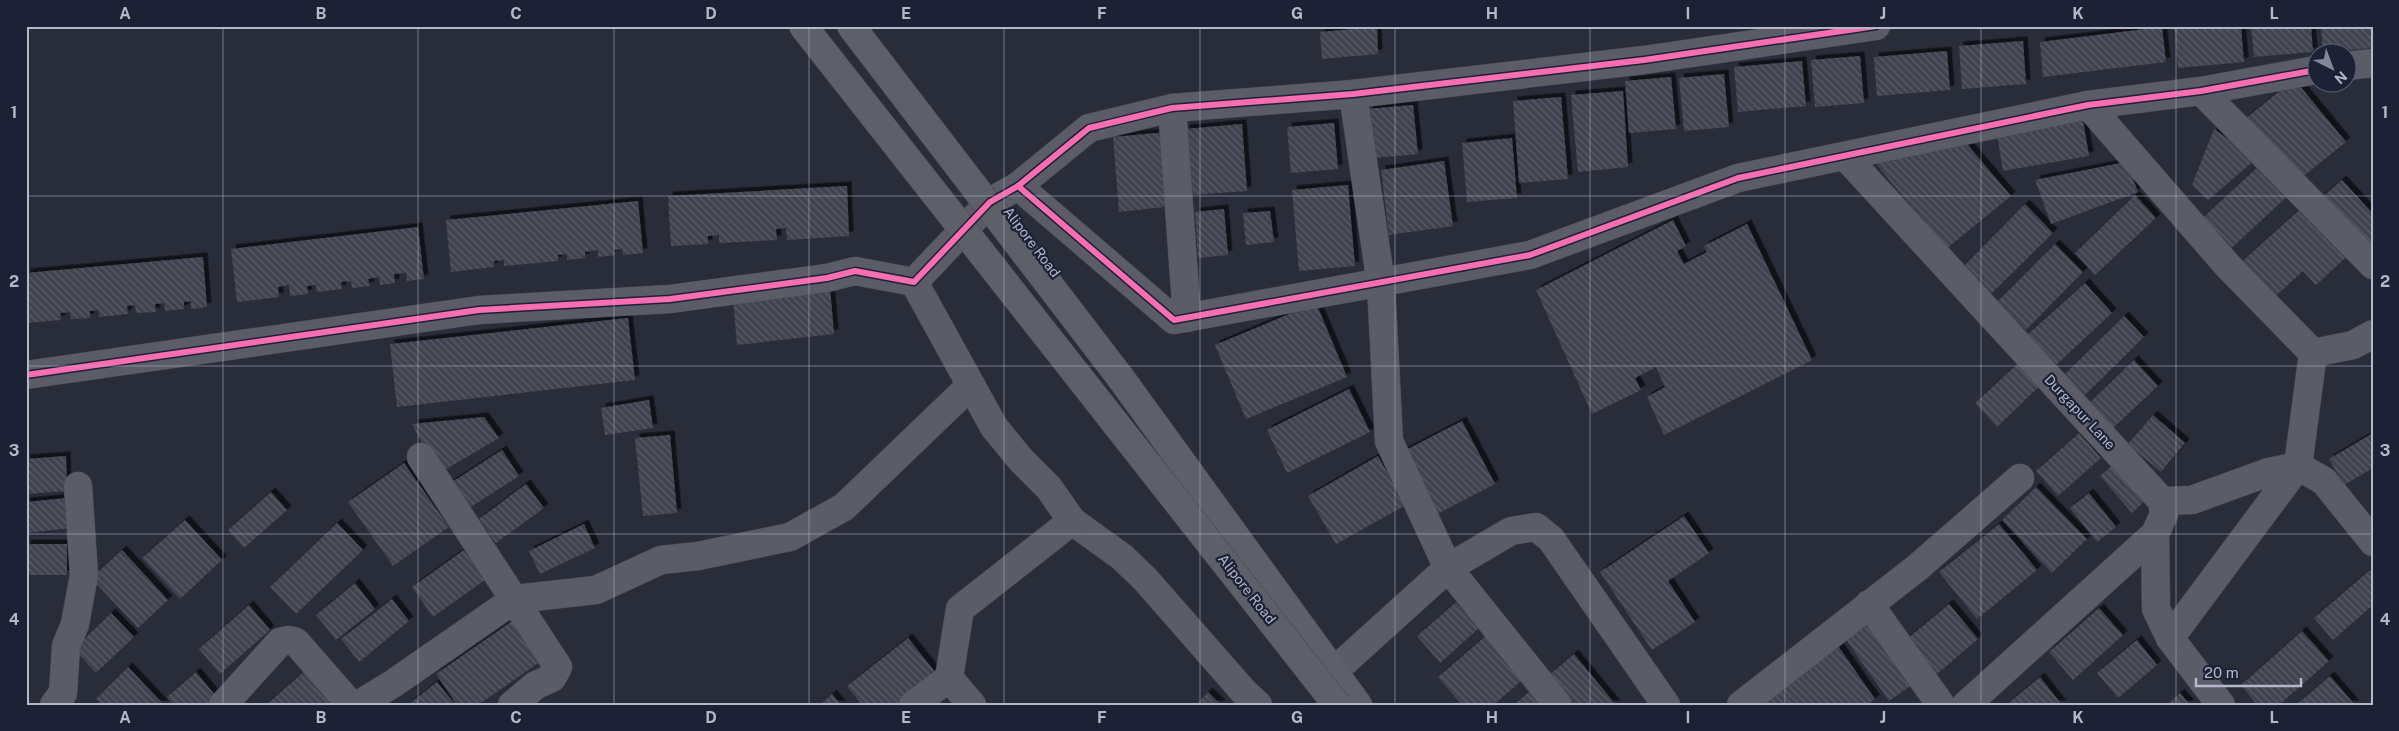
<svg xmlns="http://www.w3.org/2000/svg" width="2399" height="731" viewBox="0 0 2399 731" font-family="'Public Sans',sans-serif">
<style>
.building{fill:url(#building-back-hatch);filter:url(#shadow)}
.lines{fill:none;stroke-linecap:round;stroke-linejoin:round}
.minor-casing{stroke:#474a54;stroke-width:29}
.major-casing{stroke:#474a56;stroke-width:29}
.minor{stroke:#5b5c67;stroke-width:28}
.major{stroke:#5d5f69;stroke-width:28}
.major-bridge-casing{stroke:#474a56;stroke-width:29;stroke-linecap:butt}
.major-bridge{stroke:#5d5f69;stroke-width:28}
.cycleway-casing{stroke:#1c2135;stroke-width:9}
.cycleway{stroke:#f96db3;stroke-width:6}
.grid{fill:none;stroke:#b4b8cb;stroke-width:1;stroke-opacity:0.55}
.labels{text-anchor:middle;stroke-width:4.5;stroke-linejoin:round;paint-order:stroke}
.street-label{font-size:14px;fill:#b4b8cb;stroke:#1c2135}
.neatline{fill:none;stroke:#b4b8cb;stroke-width:2}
.grid-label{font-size:16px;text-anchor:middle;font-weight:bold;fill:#b4b8cb}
</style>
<defs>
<pattern id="building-back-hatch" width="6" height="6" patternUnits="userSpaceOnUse" patternTransform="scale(1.25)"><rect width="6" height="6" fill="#40434f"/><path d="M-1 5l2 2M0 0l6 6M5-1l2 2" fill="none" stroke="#595c67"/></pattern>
<filter id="shadow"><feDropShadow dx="4.5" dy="-4.5" stdDeviation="0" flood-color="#0009"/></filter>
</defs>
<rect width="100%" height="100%" fill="#292d3a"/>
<g class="building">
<path d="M2174,26H2241L2244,62L2178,68Z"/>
<path d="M2251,26H2311L2313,52L2254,57Z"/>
<path d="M2321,26H2373V48L2323,52Z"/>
<path d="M1377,27L1378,54L1322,59L1320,32Z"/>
<path d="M2162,27L2166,62L2043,77L2040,42Z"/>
<path d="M2023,41L2026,84L1962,89L1959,46Z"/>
<path d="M1947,51L1950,90L1877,96L1874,57Z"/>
<path d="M1860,56L1864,103L1815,107L1811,60Z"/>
<path d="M1802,61L1806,106L1738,112L1734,67Z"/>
<path d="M1724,74L1729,127L1684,131L1679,78Z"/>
<path d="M1671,77L1676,129L1629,133L1625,81Z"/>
<path d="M2294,79L2346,142L2296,182L2245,119Z"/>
<path d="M1623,91L1628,167L1578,172L1571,95Z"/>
<path d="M1561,97L1568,179L1519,183L1513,101Z"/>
<path d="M1413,105L1418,154L1372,158L1368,109Z"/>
<path d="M2082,115L2089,156L2003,171L1996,129Z"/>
<path d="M1334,123L1338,169L1291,173L1287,127Z"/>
<path d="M1242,124L1247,191L1190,195L1185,129Z"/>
<path d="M2214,129L2256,159L2208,200L2192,185Z"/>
<path d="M1167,132L1173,206L1119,212L1113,137Z"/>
<path d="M1960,136L2011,196L1946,249L1873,160Z"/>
<path d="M1512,138L1517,198L1467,202L1462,143Z"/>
<path d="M1444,161L1453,226L1389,235L1381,170Z"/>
<path d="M2126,162L2138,192L2051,224L2035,180Z"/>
<path d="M2263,162L2291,193L2224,255L2196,224Z"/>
<path d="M2342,180L2373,214V258L2319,200Z"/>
<path d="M1348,185L1355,266L1299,271L1292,190Z"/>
<path d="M847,186L849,236L787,240L786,228L776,229L777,240L719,243V235L708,236V244L671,246L668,196Z"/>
<path d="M2135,195L2156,218L2095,275L2075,253Z"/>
<path d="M638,201L643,253L623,255L622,249L614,250L615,255L598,257V250L585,252V258L567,260V254L558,255V261L504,266V260L494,261V267L451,272L446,220Z"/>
<path d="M2307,203L2352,252L2316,285L2303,271L2270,301L2238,265Z"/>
<path d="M2025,204L2053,233L1990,295L1963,267Z"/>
<path d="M1224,209L1228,255L1198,258L1195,212Z"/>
<path d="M1270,211L1274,242L1246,245L1243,213Z"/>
<path d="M1673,220L1686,246L1677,251L1684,264L1707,252L1704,246L1747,224L1812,360L1664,435L1647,397L1665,387L1656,367L1635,378L1641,390L1592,414L1536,290Z"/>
<path d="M418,227L424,279L407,281L406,273L394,274L395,283L380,285L379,277L368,279L370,286L352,288L351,281L341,282L342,289L317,292L316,285L307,286L308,294L290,296L289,285L278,287L279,297L237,302L231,249Z"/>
<path d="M2055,244L2083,272L2026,330L1997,302Z"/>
<path d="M203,257L207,307L191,309V301L184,302V309L165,311L164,303L155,304L156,312L136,313L135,305L127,306L128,314L99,317L98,310L90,311V318L71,319L70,312L60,313L61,320L26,323V273Z"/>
<path d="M2085,283L2112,313L2055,366L2027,335Z"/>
<path d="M830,288L834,334L737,345L733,298Z"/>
<path d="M1316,303L1347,377L1246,419L1215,345Z"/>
<path d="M2124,316L2144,337L2082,398L2062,377Z"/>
<path d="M628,318L635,380L397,407L390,344Z"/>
<path d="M2026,356L2047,379L1997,427L1975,403Z"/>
<path d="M2134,360L2158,386L2112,429L2088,404Z"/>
<path d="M1349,389L1370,432L1287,473L1267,430Z"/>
<path d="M649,400L653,428L605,435L601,408Z"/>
<path d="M2153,415L2185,443L2161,472L2128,444Z"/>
<path d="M484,417L499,438L438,474L412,424Z"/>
<path d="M1462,421L1495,484L1435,515L1402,452Z"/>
<path d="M2079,433L2101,458L2058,496L2036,471Z"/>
<path d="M2373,433V468L2344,485L2329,459Z"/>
<path d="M670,435L677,513L643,516L635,438Z"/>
<path d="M502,450L519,476L466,510L449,484Z"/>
<path d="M66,456L67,491L26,494V459Z"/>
<path d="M1378,456L1406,505L1336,544L1308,496Z"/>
<path d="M2116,462L2147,499L2132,513L2100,476Z"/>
<path d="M404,463L449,527L393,566L348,502Z"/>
<path d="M526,484L544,508L496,543L479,519Z"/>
<path d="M2036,487L2087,539L2052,573L2002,520Z"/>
<path d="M271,492L287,510L244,548L228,530Z"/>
<path d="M2089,493L2116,527L2097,542L2070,508Z"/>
<path d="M67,498L70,528L26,533V502Z"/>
<path d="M1684,516L1709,553L1668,581L1695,622L1652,650L1600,572Z"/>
<path d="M185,520L222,560L180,599L142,558Z"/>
<path d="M337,523L363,550L296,614L270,587Z"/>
<path d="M584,524L595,548L540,574L529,551Z"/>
<path d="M1999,524L2037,570L1977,619L1939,572Z"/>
<rect x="26" y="544" width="41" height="31"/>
<path d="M122,550L168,600L138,628L91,578Z"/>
<path d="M464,550L485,580L433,617L412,587Z"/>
<path d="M2370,570L2373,573V605L2333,640L2314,618Z"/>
<path d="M355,583L375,609L336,640L316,615Z"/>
<path d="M392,599L409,621L359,662L341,639Z"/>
<path d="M1456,602L1479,628L1440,663L1417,636Z"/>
<path d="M1949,604L1978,639L1931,679L1901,644Z"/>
<path d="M249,605L270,630L220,674L199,649Z"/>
<path d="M2099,608L2123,635L2073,680L2049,652Z"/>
<path d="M111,613L134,637L96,673L74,649Z"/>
<path d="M1872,613L1919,680L1889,701L1842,634Z"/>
<path d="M512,621L540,662L478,705H457L436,674Z"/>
<path d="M2302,631L2329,661L2279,705H2257L2241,685Z"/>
<path d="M1488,634L1526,677L1493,705H1462L1438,677Z"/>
<path d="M908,638L936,673L896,705H862L847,686Z"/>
<path d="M2137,640L2157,665L2118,698L2097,673Z"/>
<path d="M1838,646L1875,699L1867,705H1768L1763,698Z"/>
<path d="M1574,654L1616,705H1575L1550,674Z"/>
<path d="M128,667L164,705H102L96,699Z"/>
<path d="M308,668L336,701L331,705H266Z"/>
<path d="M196,672L219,700L214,705H173L167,697Z"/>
<path d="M2330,676L2355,705H2296Z"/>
<path d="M2040,677L2062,705H2006Z"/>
<path d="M437,682L453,702L449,705H408Z"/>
<path d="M1534,687L1550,705H1514Z"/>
<path d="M1208,692L1221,705H1196Z"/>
<path d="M2180,693L2190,705H2167Z"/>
<path d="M832,694L841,705H820Z"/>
</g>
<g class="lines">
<g class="minor-casing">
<g id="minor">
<path d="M2346,66L2373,63"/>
<path d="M2201,91L2373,265"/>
<path d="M1353,94L1381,284L1389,441L1448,568L1558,705"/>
<path d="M2088,105L2227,265L2313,353L2353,345L2373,334"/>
<path d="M1172,108L1187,318"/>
<path d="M1845,156L2162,501L2164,514L2155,534L2156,609L2170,638L2221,705"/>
<path d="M1018,186L1174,320L1530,255L1738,178L2088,105L2201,91L2316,70"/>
<path d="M914,282L994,427L1021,460L1049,488L1072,521L1122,557L1145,579L1244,692L1258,705"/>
<path d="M26,375L479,310L670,299L827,278L855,271L914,282L990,202L1018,186L1089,128L1172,108L1353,94L1644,60L1876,26"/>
<path d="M421,457L558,667L552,678L536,685L512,705"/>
<path d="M2162,501L2192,500L2269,472L2298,466L2324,481L2373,542"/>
<path d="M1869,604L1941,705"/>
<path d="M2170,638L2298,466L2313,353"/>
<path d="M1333,672L1448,568L1511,531L1536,527L1551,539L1666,705"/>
<path d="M949,678L972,705"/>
<path d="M54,705L63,693L66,646L75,624L84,575L78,486"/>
<path d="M223,705L280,642L289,640L296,642L351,705"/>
<path d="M358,705L394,683L515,599L596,590L661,560L698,556L790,537L844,507L971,385"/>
<path d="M913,705L949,678L960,609L1072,521"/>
<path d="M1741,705L1918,567L2020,478"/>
<path d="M1966,705L2155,534"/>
</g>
</g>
<g class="major-casing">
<path id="major" d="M1120,377L1358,705"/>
</g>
<use href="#minor" class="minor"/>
<use href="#major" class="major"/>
<g class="major-bridge-casing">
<g id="major-bridge">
<path d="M803,26L1337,705"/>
<path d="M851,26L1120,377"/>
</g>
</g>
<use href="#major-bridge" class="major-bridge"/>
<g class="cycleway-casing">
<g id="cycleway">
<path d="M1018,186L1174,320L1530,255L1738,178L2088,105L2201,91L2316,70"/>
<path d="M26,375L479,310L670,299L827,278L855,271L914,282L990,202L1018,186L1089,128L1172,108L1353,94L1644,60L1876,26"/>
</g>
</g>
<use href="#cycleway" class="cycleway"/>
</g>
<path class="grid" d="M223,26V705M418,26V705M614,26V705M809,26V705M1004,26V705M1200,26V705M1395,26V705M1590,26V705M1785,26V705M1981,26V705M2176,26V705M26,196H2373M26,366H2373M26,534H2373"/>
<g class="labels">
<g class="street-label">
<text transform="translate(1032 242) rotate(53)" y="5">Alipore Road</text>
<text transform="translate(2080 412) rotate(47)" y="5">Durgapur Lane</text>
<text transform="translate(1247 589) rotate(52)" y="5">Alipore Road</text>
</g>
</g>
<rect width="2399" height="731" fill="none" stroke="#1c2135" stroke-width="55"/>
<g transform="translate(2332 68) rotate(138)"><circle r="24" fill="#1c2135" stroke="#595d71"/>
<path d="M0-4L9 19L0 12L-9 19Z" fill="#838798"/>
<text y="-8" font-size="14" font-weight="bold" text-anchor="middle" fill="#b4b8cb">N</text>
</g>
<path d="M2196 678v8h105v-8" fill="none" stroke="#b4b8cb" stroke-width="2.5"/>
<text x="2204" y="678" font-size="15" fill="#b4b8cb" stroke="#1c2135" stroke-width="4" paint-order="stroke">20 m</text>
<rect x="28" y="28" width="2344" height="676" class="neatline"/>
<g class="grid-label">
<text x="125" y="19">A</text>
<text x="321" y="19">B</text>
<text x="516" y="19">C</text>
<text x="711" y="19">D</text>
<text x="906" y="19">E</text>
<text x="1102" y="19">F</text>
<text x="1297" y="19">G</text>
<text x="1492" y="19">H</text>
<text x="1688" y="19">I</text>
<text x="1883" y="19">J</text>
<text x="2078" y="19">K</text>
<text x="2274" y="19">L</text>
<text x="14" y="118">1</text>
<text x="2385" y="118">1</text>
<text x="14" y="287">2</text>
<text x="2385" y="287">2</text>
<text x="14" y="456">3</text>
<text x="2385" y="456">3</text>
<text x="14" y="625">4</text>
<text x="2385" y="625">4</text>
<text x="125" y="723">A</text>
<text x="321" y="723">B</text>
<text x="516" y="723">C</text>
<text x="711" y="723">D</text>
<text x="906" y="723">E</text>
<text x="1102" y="723">F</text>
<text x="1297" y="723">G</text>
<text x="1492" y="723">H</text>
<text x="1688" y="723">I</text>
<text x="1883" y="723">J</text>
<text x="2078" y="723">K</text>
<text x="2274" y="723">L</text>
</g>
</svg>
